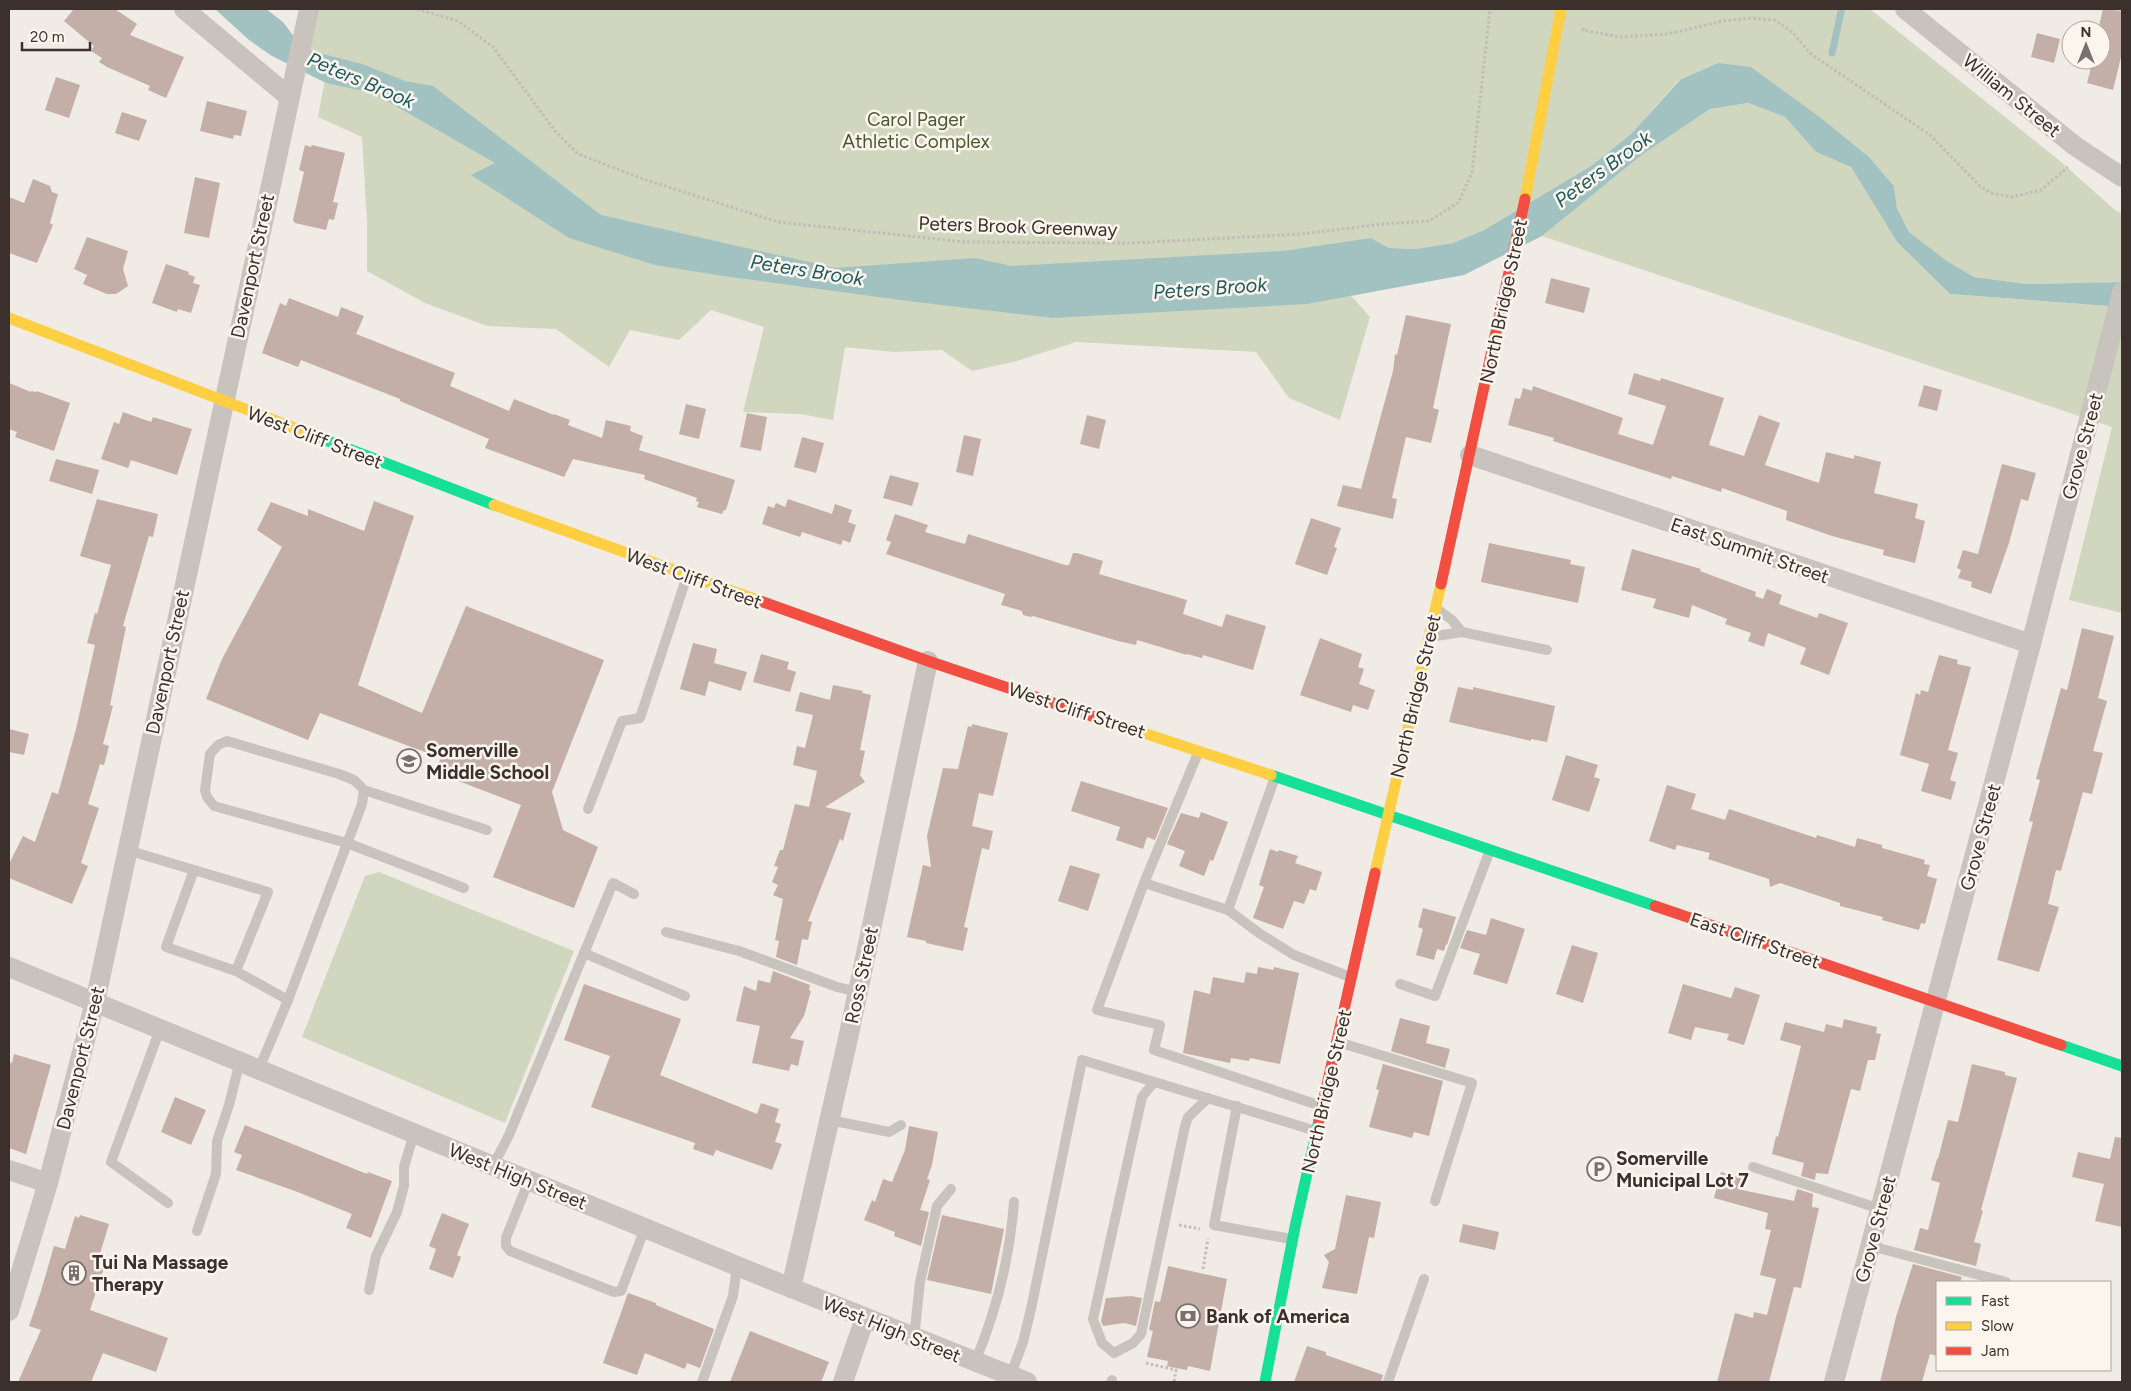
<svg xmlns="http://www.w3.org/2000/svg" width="2131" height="1391" viewBox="0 0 2131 1391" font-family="Figtree,sans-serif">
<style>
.green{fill:#d1d6bf}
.water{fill:#a1c2c1}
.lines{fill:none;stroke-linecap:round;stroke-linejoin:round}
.stream{stroke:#a1c2c1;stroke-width:7}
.building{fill:#c3afa7}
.path{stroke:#c2bbb6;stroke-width:3;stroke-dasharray:2.5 2.5;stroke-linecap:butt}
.lane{stroke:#c9c3be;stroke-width:10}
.street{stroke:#c9c3be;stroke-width:20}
.fast{stroke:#16e098;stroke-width:11}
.slow{stroke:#ffcf43;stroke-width:11}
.jam{stroke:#f24e42;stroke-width:11}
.labels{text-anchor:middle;stroke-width:5;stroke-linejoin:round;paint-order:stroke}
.street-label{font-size:19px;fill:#3b302b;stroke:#fbf5ee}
.park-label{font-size:19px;fill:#4a5a2e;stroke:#fbf5ee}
.poi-label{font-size:19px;font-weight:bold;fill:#3b302b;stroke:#fbf5ee;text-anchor:start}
.water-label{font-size:20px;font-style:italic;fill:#1f5a5e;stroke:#fbf5ee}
</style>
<rect width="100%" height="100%" fill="#f0ebe5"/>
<g class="green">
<path d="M312,9H1870L2060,161L2116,211L2122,213V282L2026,284L1974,277L1947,261L1909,232L1897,208L1894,186L1869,157L1821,118L1679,80L1631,134L1591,166L1484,230L1453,243L1416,249L1389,248L1371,238L1309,248L1370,317L1340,420L1289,398L1256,352L1076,342L1017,361L972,371L942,350L894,352L845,347L833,420L800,414L743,412L764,327L711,310L679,340L630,330L609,367L556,329L487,326L425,303L367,271V221L362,137L318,117L329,57L303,49Z"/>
<path d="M1748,103L1785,117L1816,152L1851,167L1897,242L1950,294L2122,307V613L2069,600L2112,427L1542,236L1643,154L1710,109Z"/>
<path d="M379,872L574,951L505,1123L302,1037L365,876Z"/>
</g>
<path class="water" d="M215,9H266L283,22L303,49L362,64L405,81L433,86L601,215L835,268L975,258L1011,266L1283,251L1371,238L1389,248L1416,249L1453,243L1484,230L1591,166L1631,134L1680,80L1718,63L1751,67L1821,118L1869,157L1894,186L1897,208L1909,232L1947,261L1974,277L2026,284L2122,282V307L1950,294L1897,242L1851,167L1816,152L1785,117L1748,103L1710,109L1643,154L1542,236L1464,275L1307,304L1052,318L908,301L723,276L655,265L569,238L471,175L495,163L373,93L326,83L272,56L249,40Z"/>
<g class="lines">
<path class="stream" d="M1832,53L1841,12"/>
</g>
<g class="building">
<path d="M74,9H115L137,24L130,35L184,57L166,98L148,90L150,86L107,67L99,62L102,58L91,51L94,46L64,21Z"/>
<path d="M2103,9L2122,11V53L2113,90L2087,83L2093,60H2101V30H2098Z"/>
<path d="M2037,33L2060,39L2054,63L2031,57Z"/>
<path d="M56,77L80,85L69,118L45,110Z"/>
<path d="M207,101L247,111L241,136L234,135L233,139L200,131Z"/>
<path d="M122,112L147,120L139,141L115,133Z"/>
<path d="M305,145L311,147L312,145L345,153L333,202L338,203L334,220L329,219L326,230L295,223L293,220L304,172L299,170Z"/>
<path d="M195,177L220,183L209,238L184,233Z"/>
<path d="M33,179L50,186L52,192L58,194L50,223L53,225L37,263L9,253V197L24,203Z"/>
<path d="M87,237L128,251L123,269L128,286L116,294H107L83,284L87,275L74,269Z"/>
<path d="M166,264L189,272L188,274L195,277L193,283L200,285L191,313L178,309L177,312L152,303Z"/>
<path d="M1551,278L1590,288L1584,313L1545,303Z"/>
<path d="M289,298L338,317L341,307L364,316L356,334L455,373L450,386L509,411L514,399L554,415V414L570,420L568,425L602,438L606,420L631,426L630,431L643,436L639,450L735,480L726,510H724L722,514L697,507L699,502L696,501L697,498L644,479L645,475L573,459L564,477L485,448L489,439L400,401V399L301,360L298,367L262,353L280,303L286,306Z"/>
<path d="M1406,315L1451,324L1433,408L1439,410L1431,443L1406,437L1392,498L1397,499L1393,519L1337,506L1343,485L1361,489L1393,371L1395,354L1397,355Z"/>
<path d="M1634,373L1660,381L1661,378L1724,398L1709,445L1744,456L1759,415L1780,423L1765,465L1819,483L1826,452L1854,459V455L1881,462L1874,493L1918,504L1915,518L1925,521L1915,563L1883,555L1884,550L1832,536L1786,520L1787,511L1722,488L1721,492L1672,476L1671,479L1553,441L1554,438L1508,425L1515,398L1520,399L1523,388L1532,391L1533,386L1623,418L1618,434L1653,445L1666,406L1628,394Z"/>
<path d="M9,383L31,392V391L37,392V391L70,403L54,451L15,437L17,432L9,429Z"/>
<path d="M1924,385L1942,390L1937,411L1918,406Z"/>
<path d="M686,404L706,409L699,439L679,434Z"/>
<path d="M123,412L151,422L153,417L192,429L177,475L131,460L128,468L101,459L114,422L119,424Z"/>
<path d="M747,413L767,417L761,451L740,447Z"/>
<path d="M1087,415L1106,420L1099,449L1080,444Z"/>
<path d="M964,435L981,439L973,476L956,472Z"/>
<path d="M802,437L824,443L816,473L794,467Z"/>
<path d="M56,459L99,470L92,494L49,481Z"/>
<path d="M2002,464L2036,473L2028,501L2021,499L2009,543L1991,594L1971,587L1972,582L1958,578L1961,570L1957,568L1963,550L1978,554Z"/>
<path d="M890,475L919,483L912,506L883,498Z"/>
<path d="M97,499L158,514L153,537L149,536L123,626L126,627L110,705L113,706L103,744L109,746L104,765L100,764L88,804L99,808L81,863L88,866L72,904L9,878V864L23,836L35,842L52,792L58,794L76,729L95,645L87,643L95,613L97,614L111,565L80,556Z"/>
<path d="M788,499L832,514L835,504L852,510L848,522L856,525L850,543L843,540L841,545L802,532L800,537L762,524L768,506L774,508L776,503L785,507Z"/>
<path d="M374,501L414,516L358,685L422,713L466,606L604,660L552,792L563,830L598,847L574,908L493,877L521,805L435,772L441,758L320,713L308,740L206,699L222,659L282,547L257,530L271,502L308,516V509L364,531Z"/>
<path d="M895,514L928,525L925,532L965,544L968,534L1065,565H1069L1073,553H1077L1103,561L1099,574L1187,600L1183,614L1222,627L1226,614L1266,626L1253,670L1203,655L1202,658L1187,654V655L1137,640L1136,645L1118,641L1033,616L1031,617L1023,615L1022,611L1001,605L1005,594L886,554L891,542L886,540Z"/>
<path d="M1311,518L1341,528L1334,547L1337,548L1327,575L1295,564Z"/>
<path d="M1489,543L1571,560L1570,564L1585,567L1578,603L1481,582Z"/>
<path d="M1632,549L1701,569L1700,571L1756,592L1755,596L1763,599L1767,589L1782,595L1779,604L1817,618L1819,613L1848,623L1829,675L1800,664L1806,648L1768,633L1764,647L1748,641L1751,633L1725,624L1727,619L1692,605L1689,618L1653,608L1656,599L1621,590Z"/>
<path d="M2082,628L2114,636L2098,698L2107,701L2093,751L2103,753L2092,794L2083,792L2061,871L2056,870L2048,904L2059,907L2039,972L1997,960L2033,822L2029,821L2040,780L2036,779L2061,688L2067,690Z"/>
<path d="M1320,638L1362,654L1358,667L1364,669L1359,684L1375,690L1368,710L1353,705L1351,712L1300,695Z"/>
<path d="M693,643L717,649L714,663L747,672L741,691L709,681L705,696L680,689Z"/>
<path d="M761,654L789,662L787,669L796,672L790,692L753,682Z"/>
<path d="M1939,655L1958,660L1957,664L1971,667L1948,750L1958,753L1950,780L1956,782L1951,800L1921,791L1929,764L1900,755L1916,693L1920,695L1921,690L1928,692Z"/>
<path d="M833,685L863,691L862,693L871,695L860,750L865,751L860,775L865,782L825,807L851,813L843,841L840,839L808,921L812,922L808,940L802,939L797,965L776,957L779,941L775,940L783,899L773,895L778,885L772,882L778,867L774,866L780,850H783L795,804L809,807L817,771L793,765L797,746L805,748L813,715L795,711L800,692L830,700Z"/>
<path d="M1458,687L1473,690V687L1555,706L1547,742L1531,739V741L1449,722Z"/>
<path d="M972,724L1008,733L993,796L979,793L972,826L993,831L989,850L982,848L964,927L968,928L963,951L926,943V941L907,937L923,865L931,867L927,836L943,768L958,769L968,726L972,727Z"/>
<path d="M9,729L29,734L24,755L9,752Z"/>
<path d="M1566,755L1598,765L1594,777L1600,779L1589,812L1552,800Z"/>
<path d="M1081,781L1168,808L1155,840L1147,837L1143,849L1116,840L1120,827L1071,811Z"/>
<path d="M1667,785L1696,794L1691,809L1725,820L1729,809L1816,838L1817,835L1855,847L1857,838L1882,845V848L1925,860L1924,864L1930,865L1927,876L1937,879L1925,924L1921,923L1919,930L1882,920L1883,917L1840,906V903L1780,883L1770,887L1769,879L1708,859L1710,853L1677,845L1675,850L1649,841Z"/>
<path d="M1201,812L1228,822L1213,861L1210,860L1204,876L1179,866L1185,851L1167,844L1181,813L1199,818Z"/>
<path d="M1270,849L1278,852L1279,850L1298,856L1295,863L1322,872L1316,891L1310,889L1304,904L1294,901L1283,929L1253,918L1264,887L1259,885Z"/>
<path d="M1070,865L1100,874L1088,911L1058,901Z"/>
<path d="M1423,908L1456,917L1447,945L1446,944L1444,951L1437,949L1434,960L1416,955L1423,929L1418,927Z"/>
<path d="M1491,918L1525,929L1507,984L1473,974L1480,954L1460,948L1467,930L1486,935Z"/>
<path d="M1572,945L1598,953L1583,1003L1556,994Z"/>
<path d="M1258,967L1273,970L1274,967L1299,973L1280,1064L1250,1058L1249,1061L1231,1058L1230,1063L1183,1053L1194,990L1210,994L1213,977L1244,983L1246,972L1257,974Z"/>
<path d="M773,971L810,985L809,990L811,991L804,1016L790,1038L804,1041L798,1066L791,1064L789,1071L752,1063L760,1026L736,1021L744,986L756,991L758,980L770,983Z"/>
<path d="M584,984L681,1019L660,1075L757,1114L761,1103L779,1109L775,1122L781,1124L775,1142L782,1144L772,1170L716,1150L713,1156L693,1149L695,1143L591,1107L610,1056L564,1040Z"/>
<path d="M1683,984L1731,998L1735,987L1760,995L1744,1045L1727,1040L1729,1034L1695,1027L1691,1040L1668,1033Z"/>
<path d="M1400,1018L1430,1026L1426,1043L1450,1049L1445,1068L1391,1051Z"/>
<path d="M1844,1019L1877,1027L1876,1033L1881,1034L1875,1060H1868L1860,1091L1851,1089L1828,1174L1816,1173L1815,1180L1801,1176L1804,1163L1772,1154L1776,1136L1778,1137L1801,1046L1780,1040L1785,1022L1824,1032L1826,1024L1842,1028Z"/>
<path d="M14,1054L51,1065L26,1154L9,1148V1062L12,1063Z"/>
<path d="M1383,1064L1443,1081L1429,1136L1414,1132L1412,1138L1369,1127L1379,1090L1376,1089Z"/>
<path d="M1972,1064L2005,1072V1075L2017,1078L1981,1210L1983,1211L1974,1242L1981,1244L1976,1266L1914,1250L1920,1228L1928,1230L1940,1183L1931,1180L1937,1159H1938L1948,1120L1958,1122Z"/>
<path d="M175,1097L206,1110L191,1145L161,1132Z"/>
<path d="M245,1125L367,1174L368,1172L392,1181L371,1238L346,1228L352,1214L295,1191L236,1170L242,1155L234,1152Z"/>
<path d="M909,1126L938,1132L932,1165L927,1179L930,1180L920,1210L929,1212L921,1246L894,1236L895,1232L864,1220L872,1200L875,1202L883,1179L892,1182L905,1150Z"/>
<path d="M2115,1137L2122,1138V1227L2095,1221L2104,1184L2072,1177L2078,1152L2110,1159Z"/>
<path d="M1721,1172L1745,1179L1742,1190L1794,1201L1797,1189L1813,1194L1812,1207L1819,1208L1801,1288L1794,1287L1769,1382H1717L1735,1313L1753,1318L1754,1312L1767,1315L1776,1279L1760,1275L1771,1230L1765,1229L1768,1213L1714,1198Z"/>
<path d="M1346,1195L1381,1202L1374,1238L1369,1237L1357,1294L1322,1288L1329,1262L1324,1255L1335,1249Z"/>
<path d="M442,1213L469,1224L457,1255L461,1257L453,1278L429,1269L436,1249L429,1246Z"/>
<path d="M80,1215L109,1224L99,1257L107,1259L90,1310L168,1338L156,1372L103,1353L91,1382H18L41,1330L29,1326L41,1291L54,1246L65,1249L75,1216L79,1218Z"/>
<path d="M942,1215L1004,1229L991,1294L927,1280Z"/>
<path d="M1463,1224L1499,1232L1495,1250L1459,1242Z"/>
<path d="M1913,1264L1962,1277L1960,1282H1937V1356L1930,1354L1922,1382H1880L1896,1317Z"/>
<path d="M1168,1266L1227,1279L1210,1371L1188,1366L1187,1370L1176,1368L1167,1366L1168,1361L1147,1357L1153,1331L1149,1330L1155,1301L1160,1302Z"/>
<path d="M628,1293L656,1303V1305L714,1329L700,1368L687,1363L685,1369L645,1353L637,1375L603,1363Z"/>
<path d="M1131,1296L1142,1298L1136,1326L1124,1323L1103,1326L1101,1321L1106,1298Z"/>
<path d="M750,1331L829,1362L821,1382H730Z"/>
<path d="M1307,1346L1326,1352V1355L1383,1375L1381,1382H1294Z"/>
</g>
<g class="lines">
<g class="path">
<path d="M417,9L458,21L493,47L555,131L578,154L646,180L778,222L965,242L1134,243L1301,234L1383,224L1429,221L1458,203L1472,173L1490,9"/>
<path d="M1584,28L1583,30L1620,37L1668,34L1723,21L1749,18L1775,20L1793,33L1811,54L1930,135L1980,186L1991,193L2012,197L2041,190L2068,167"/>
<path d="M1179,1225L1200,1229"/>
<path d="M1203,1269L1208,1239"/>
<path d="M1146,1363L1176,1370L1174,1382"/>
</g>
<g class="lane">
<path d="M1462,632L1547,650"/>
<path d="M1430,637L1462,632L1452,620L1437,609"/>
<path d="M1198,753L1144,883L1228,910"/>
<path d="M1275,777L1228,910L1259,933L1294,955L1350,977"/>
<path d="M588,809L622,721L640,718L687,576"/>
<path d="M127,850L268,892L236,971L166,947L194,870"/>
<path d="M1144,883L1097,1010L1160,1025L1154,1050L1321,1106"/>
<path d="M464,888L347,843L214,806L207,797L205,790L210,754L218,745L227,741L339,774L354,780L364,790L487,830"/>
<path d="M666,932L739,951L837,987L858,992"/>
<path d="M584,953L685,996"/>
<path d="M236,971L288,1000L362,804L364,790"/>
<path d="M1400,984L1435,996L1490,850"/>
<path d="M160,1029L111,1162L168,1203"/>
<path d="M1338,1042L1472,1083L1435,1201"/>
<path d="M259,1069L288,1000"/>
<path d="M1154,1082L1142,1097L1093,1319L1102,1343L1114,1353L1133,1343L1141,1334L1185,1126L1188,1117L1208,1098"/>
<path d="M1237,1106L1214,1225L1291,1239"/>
<path d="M830,1120L889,1132L901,1125"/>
<path d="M493,1166L509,1135L613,883L634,894"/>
<path d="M1753,1167L1880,1209"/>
<path d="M529,1180L506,1238V1246L510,1251L614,1292L621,1291L645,1228"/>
<path d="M197,1231L216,1174L217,1141L229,1105L240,1061"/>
<path d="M1871,1246L2006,1282"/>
<path d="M369,1290L376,1256L397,1212L404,1186V1167L414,1133"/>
<path d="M914,1338L920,1282L937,1206L951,1189"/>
<path d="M975,1362C996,1312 1010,1256 1014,1202"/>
<path d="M1010,1377L1023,1342L1031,1309L1082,1060L1316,1131"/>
<path d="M702,1382L733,1296L737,1266"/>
<path d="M1111,1382L1112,1380"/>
<path d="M1388,1382L1424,1279"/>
</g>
<g class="street">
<path d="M184,9L289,97"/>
<path d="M1905,9L2075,146L2122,177"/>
<path d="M1470,455L2031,644"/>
<path d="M9,967L764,1277L1027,1382"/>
<path d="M9,1170L48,1183"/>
<path d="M791,1288L847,1043L928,661"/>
<path d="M9,1311L48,1183L95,1002L309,9"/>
<path d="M843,1382L865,1318"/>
<path d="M1834,1382L2031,644L2122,292"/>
</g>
<g class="fast">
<path d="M310,434L494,505"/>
<path d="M1271,775L1655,906"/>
<path d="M2061,1045L2122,1066"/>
<path d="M1265,1382L1295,1227L1319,1120"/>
</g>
<g class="slow">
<path d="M1525,199L1561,9"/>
<path d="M9,318L310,434"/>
<path d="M494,505L760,601"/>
<path d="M1092,716L1271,775"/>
<path d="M1375,873L1441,584"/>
</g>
<g class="jam">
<path d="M1441,584L1525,199"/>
<path d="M760,601L928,661L1092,716"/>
<path d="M1655,906L2061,1045"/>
<path d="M1319,1120L1375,873"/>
</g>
</g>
<defs>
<g id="school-ring" transform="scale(1.25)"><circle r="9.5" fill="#fbf5ee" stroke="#7a716c" stroke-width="1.5"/><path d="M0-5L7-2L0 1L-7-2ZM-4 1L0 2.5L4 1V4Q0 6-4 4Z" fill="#7a716c"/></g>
<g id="parking-ring" transform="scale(1.25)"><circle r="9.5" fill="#fbf5ee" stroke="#7a716c" stroke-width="1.5"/><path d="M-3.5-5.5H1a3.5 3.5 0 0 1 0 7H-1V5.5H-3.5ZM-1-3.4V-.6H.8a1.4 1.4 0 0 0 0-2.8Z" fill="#7a716c"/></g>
<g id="building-ring" transform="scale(1.25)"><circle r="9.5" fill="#fbf5ee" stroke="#7a716c" stroke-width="1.5"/><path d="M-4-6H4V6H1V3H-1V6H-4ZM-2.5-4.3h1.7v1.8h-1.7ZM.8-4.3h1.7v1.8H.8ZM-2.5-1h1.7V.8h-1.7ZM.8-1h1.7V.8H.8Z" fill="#7a716c"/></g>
<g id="bank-ring" transform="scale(1.25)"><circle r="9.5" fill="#fbf5ee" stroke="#7a716c" stroke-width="1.5"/><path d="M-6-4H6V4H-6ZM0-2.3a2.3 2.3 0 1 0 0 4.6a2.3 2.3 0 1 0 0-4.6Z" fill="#7a716c"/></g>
</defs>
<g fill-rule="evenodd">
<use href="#school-ring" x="409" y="761"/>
<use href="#parking-ring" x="1599" y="1169"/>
<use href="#building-ring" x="74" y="1273"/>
<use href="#bank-ring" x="1188" y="1316"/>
</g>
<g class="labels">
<g class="street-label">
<text transform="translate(2012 95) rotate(39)" y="7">William Street</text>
<text transform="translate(1018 226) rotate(2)" y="7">Peters Brook Greenway</text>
<text transform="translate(252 266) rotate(-78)" y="7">Davenport Street</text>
<text transform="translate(1503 301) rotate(-78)" y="7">North Bridge Street</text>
<text transform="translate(315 437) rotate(21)" y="7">West Cliff Street</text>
<text transform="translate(2082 446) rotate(-75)" y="7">Grove Street</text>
<text transform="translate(1750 550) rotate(19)" y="7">East Summit Street</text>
<text transform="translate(694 578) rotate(20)" y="7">West Cliff Street</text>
<text transform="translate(167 662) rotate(-78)" y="7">Davenport Street</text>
<text transform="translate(1415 696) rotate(-77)" y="7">North Bridge Street</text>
<text transform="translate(1077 710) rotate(18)" y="7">West Cliff Street</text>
<text transform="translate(1980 837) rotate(-75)" y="7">Grove Street</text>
<text transform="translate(1755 940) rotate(19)" y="7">East Cliff Street</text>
<text transform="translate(861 975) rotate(-78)" y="7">Ross Street</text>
<text transform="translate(80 1058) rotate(-76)" y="7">Davenport Street</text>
<text transform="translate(1326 1091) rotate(-77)" y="7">North Bridge Street</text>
<text transform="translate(518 1176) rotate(22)" y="7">West High Street</text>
<text transform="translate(1875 1229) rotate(-75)" y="7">Grove Street</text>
<text transform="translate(892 1329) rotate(22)" y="7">West High Street</text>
</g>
<g class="park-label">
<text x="916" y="126">Carol Pager<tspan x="916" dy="22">Athletic Complex</tspan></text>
</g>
<g class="poi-label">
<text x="426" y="757">Somerville<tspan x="426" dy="22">Middle School</tspan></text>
<text x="1616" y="1165">Somerville<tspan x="1616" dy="22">Municipal Lot 7</tspan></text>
<text x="92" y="1269">Tui Na Massage<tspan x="92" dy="22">Therapy</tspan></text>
<text x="1206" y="1323">Bank of America</text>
</g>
<g class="water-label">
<text transform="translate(361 80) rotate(23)" y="7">Peters Brook</text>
<text transform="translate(1603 169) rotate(-36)" y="7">Peters Brook</text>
<text transform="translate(807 270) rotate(9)" y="7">Peters Brook</text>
<text transform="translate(1210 288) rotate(-4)" y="7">Peters Brook</text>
</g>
</g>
<rect width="2131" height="1391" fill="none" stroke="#3b302b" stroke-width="20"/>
<rect x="1936" y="1281" width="175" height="90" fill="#fbf5ee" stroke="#aea6a0"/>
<rect x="1946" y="1297" width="25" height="8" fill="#16e098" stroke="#aea6a0"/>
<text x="1981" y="1306" font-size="15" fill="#3b302b">Fast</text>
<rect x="1946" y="1322" width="25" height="8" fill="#ffcf43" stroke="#aea6a0"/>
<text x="1981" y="1331" font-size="15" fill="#3b302b">Slow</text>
<rect x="1946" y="1347" width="25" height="8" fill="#f24e42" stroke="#aea6a0"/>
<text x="1981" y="1356" font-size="15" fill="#3b302b">Jam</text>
<g transform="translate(2086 45)"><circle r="24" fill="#fbf5ee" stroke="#aea6a0"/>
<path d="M0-4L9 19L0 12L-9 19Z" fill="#7a716c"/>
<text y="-8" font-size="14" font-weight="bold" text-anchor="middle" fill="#3b302b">N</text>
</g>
<path d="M22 42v8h68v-8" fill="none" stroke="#3b302b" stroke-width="2.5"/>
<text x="30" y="42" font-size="15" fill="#3b302b" stroke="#fbf5ee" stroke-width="4" paint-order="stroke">20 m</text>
</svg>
